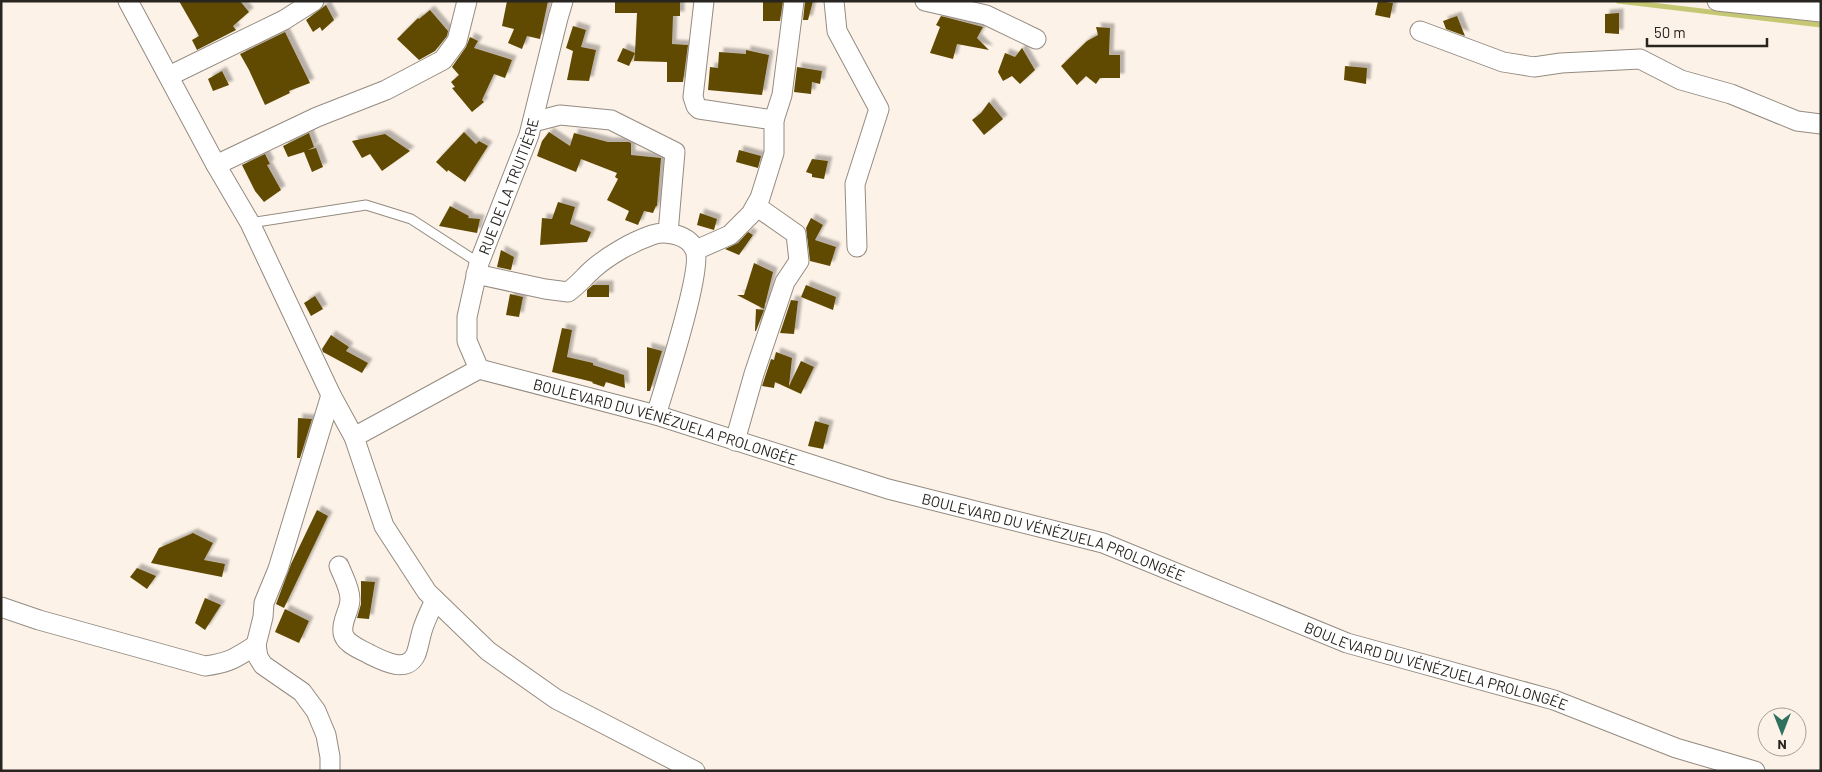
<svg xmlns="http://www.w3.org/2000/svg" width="1822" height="772" font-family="Barlow,sans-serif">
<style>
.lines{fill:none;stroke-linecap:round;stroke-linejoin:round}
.stream{stroke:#c5c772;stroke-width:5}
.building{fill:#614a00;filter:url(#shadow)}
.service-casing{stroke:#948b81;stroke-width:11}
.minor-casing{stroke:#948b81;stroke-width:21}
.service{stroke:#fff;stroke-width:9}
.minor{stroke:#fff;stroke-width:19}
.labels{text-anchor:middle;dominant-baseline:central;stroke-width:5;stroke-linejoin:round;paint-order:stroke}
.street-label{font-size:15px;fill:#282420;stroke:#fcf2e7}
</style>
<defs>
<filter id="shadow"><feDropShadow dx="4.5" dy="-4.5" stdDeviation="1" flood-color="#0004"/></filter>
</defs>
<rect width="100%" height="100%" fill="#fcf2e7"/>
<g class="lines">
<path class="stream" d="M1618,1L1821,25"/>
</g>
<path class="building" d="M179,1H240L249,12L233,26L236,30L197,50L192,40L199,36Z
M507,1H548L540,39L527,36L522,49L508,43L514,29L502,26Z
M615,1H680V16H673L672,44L688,45L683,82H667V62L634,61L635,53L629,66L617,61L623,48L635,53L637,13H615Z
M763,1H783L780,21H763Z
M805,1H813L808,20H803Z
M1378,1L1393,3L1390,18L1375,15Z
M326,5L334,20L322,31L320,27L313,32L306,20Z
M430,10L448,31L447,36L435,51L419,60L397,39L418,18L419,19Z
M1619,13V34L1605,33V14Z
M941,16L983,27L977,38L989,50L957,44L953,59L930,53L940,27L936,25Z
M1457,16L1465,36L1446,29L1443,21Z
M573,26L586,30L581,47L596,50L589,81L567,80L573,51L566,48Z
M1096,27L1110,28L1109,55H1120V78H1100L1096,84L1086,76L1077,85L1061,66L1087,41L1098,35Z
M285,32L310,83L289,91L290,93L265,105L249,70L240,54Z
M470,37L478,41L474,48L512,60L505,78L494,74L482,100L484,102L472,112L452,88L455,87L451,82L459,75L452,67L466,47Z
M1022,48L1035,70L1020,84L1012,76L1003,81L998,72L1005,53L1015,57Z
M746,50L769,55L762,95L708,90L710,67L718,68L719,52L746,54Z
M1345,66L1367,68L1366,84L1344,80Z
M797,67L822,71L820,84L812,82L811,94L794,92Z
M222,71L229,85L213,91L208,79Z
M989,102L1003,119L984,135L972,120L981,113Z
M464,132L476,144L479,141L488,146L465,182L448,170L447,172L436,162Z
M549,132L570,146L574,133L608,142H629L631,143V155L661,158L657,206H656L653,213L644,211L638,225L625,220L629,211L607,200L618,179L615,177L617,173L581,159L576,172L537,156L542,141Z
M309,133L314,147L308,150L316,148L323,167L312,172L304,152L288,157L283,146Z
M385,134L410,151L382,171L370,154L362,158L352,141Z
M739,150L761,156L758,168L736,162Z
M265,154L270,164L267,165L281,190L264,202L255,191L242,165Z
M812,159L828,161L824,179L812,177V174L806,172Z
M558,202L575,207L570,224L591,232L587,242L540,245L542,218L552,219Z
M450,206L469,216L468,218L480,219L477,233L439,226Z
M700,213L717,219L714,230L697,225Z
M811,218L823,225L815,240L836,247L830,266L810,261L806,228Z
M748,232L753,235L739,255L725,249L738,243Z
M501,250L514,257L511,270L497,267Z
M754,263L773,272L764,309L737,295H744Z
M593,285H609V297H587V290Z
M806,285L836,297L833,310L801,297Z
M510,294L523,297L519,317L506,315Z
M315,296L323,309L311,316L304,303Z
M791,300L798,301L794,334L780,333Z
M756,309L764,310L756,331H755Z
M562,328L572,330L567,357L593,363V365L624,375L625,388L606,382L604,387L592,383L593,382L552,372Z
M331,335L349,347L346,351L368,363L362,373L323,352L322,349Z
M647,347L662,351L650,391H647Z
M776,352L792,358L789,386L801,361L814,367L801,394L775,382L774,388L762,386L771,359L774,360Z
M298,418L312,419L300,458H297Z
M815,421L829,425L823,449L808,446Z
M317,510L328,516L284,608L276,604L291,564Z
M193,533L213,543L204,560L225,564L222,577L151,563L159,548Z
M137,568L156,576L147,589L130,577Z
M361,581L375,582L369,619L357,618L361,604Z
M205,598L221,605L205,630L195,623Z
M285,609L309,621L299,643L275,632Z"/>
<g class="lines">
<g class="service-casing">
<path id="service" d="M250,223L366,205L411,219L479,263"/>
</g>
<g class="minor-casing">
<g id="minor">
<path d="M128,1L216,165L250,223L331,395L354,437L384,526L427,592L488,651L556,699L695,771"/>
<path d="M704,1L693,97L696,106L699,109L774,120"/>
<path d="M834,1L837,31L879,109L855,184L857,247"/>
<path d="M925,1L986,15L1036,39"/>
<path d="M1717,1L1821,12"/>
<path d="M1420,31L1503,62L1534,67L1561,63L1640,59L1681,80L1731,94L1797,121L1821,124"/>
<path d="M169,76L284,20L314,1"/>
<path d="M533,122L560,115L611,120L675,152L668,233"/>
<path d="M216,165L317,117L386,90L443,60L457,41L467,1"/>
<path d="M696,250L730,235L751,214L760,198L774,153V120L782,95L794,1"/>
<path d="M476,274L545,289L568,292C577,286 585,276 593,269C609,255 632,242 652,235C666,230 689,235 695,250C703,269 664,389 656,415"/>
<path id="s1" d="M479,369L467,341V317L479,263L529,135L558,18L563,1"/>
<path id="s2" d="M354,437L479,369L656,415L888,489L1103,543L1347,643L1554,700L1676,748L1755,771"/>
<path d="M735,441L754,374L785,282L799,261L796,234L756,206"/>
<path d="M339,566C343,576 350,588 350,599C350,611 341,620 343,633C345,644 360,649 369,654C383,661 407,674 416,654C419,646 420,637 423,628C426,619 431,609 435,600"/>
<path d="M1,607L39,620L205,666C229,663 236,658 256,645"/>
<path d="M330,771V757L326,735L316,711L302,692L263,665L258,657L256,645L263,617L264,603L278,569L331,395"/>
</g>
</g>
<use href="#service" class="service"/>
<use href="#minor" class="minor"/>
</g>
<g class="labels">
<g class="street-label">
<text stroke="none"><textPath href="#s1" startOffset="192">RUE DE LA TRUITIÈRE</textPath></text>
<text stroke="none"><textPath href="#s2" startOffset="336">BOULEVARD DU VÉNÉZUELA PROLONGÉE</textPath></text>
<text stroke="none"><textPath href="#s2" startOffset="741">BOULEVARD DU VÉNÉZUELA PROLONGÉE</textPath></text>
<text stroke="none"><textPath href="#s2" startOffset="1146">BOULEVARD DU VÉNÉZUELA PROLONGÉE</textPath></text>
</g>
</g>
<rect width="1822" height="772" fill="none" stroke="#282420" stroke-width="5"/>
<g transform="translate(1782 732) rotate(180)"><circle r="24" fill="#fcf2e7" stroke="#a7a097"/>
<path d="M0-4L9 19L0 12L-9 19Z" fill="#30705e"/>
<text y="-8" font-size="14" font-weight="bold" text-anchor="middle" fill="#282420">N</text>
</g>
<path d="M1647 38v8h120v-8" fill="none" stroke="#282420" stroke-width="2.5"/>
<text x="1654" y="38" font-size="15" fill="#282420" stroke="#fcf2e7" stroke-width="4" paint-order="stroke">50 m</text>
</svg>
